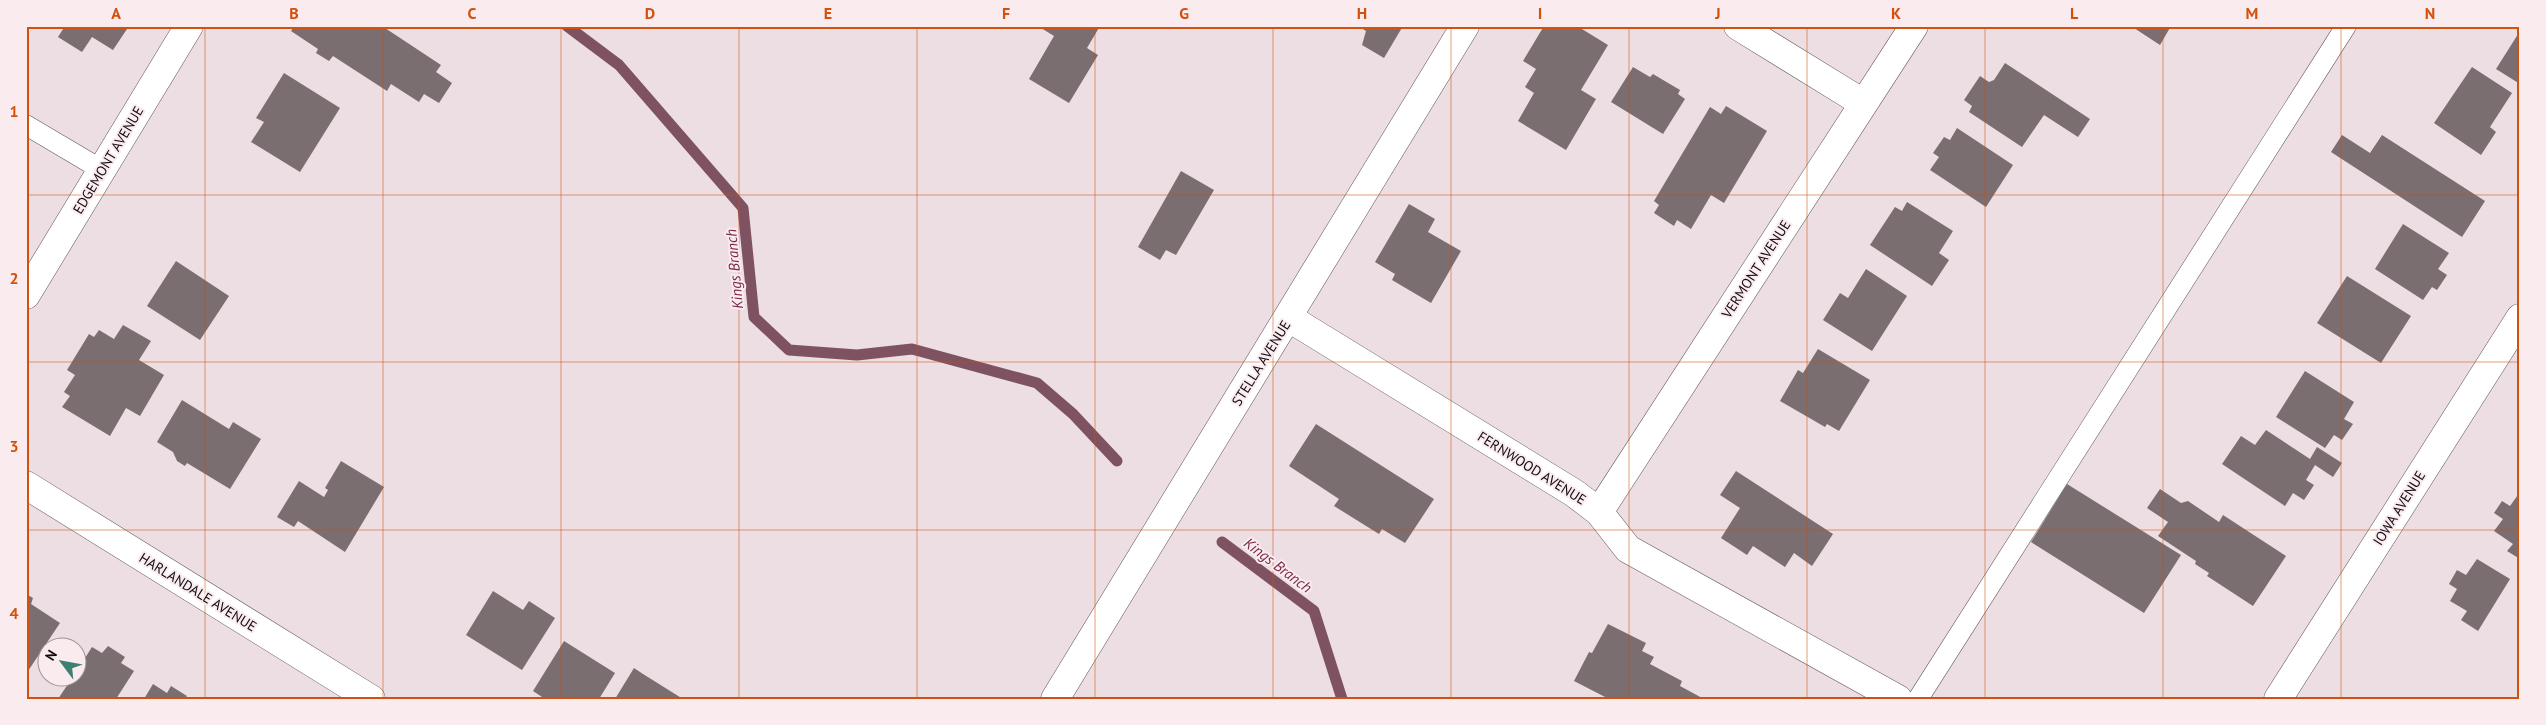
<svg xmlns="http://www.w3.org/2000/svg" width="2546" height="725" font-family="'PT Sans',sans-serif">
<style>
.lines{fill:none;stroke-linecap:round;stroke-linejoin:round}
.stream{stroke:#7e5261;stroke-width:11}
.building{fill:#7a6e71}
.lane-casing{stroke:#64585b;stroke-width:21}
.street-casing{stroke:#64585b;stroke-width:29}
.lane{stroke:#fff;stroke-width:20}
.street{stroke:#fff;stroke-width:28}
.grid{fill:none;stroke:#d2510c;stroke-width:1;stroke-opacity:0.55}
.labels{text-anchor:middle;dominant-baseline:central;stroke-width:4;stroke-linejoin:round;paint-order:stroke}
.street-label{font-size:14px;fill:#110d0e;stroke:#faebef}
.water-label{font-size:15px;font-style:italic;fill:#782c4a;stroke:#faebef}
.neatline{fill:none;stroke:#d2510c;stroke-width:2}
.grid-label{font-size:16px;text-anchor:middle;font-weight:bold;fill:#d2510c}
</style>
<rect width="100%" height="100%" fill="#ecdee2"/>
<g class="lines">
<path class="stream" d="M567,26L619,65L743,208L754,317L789,350L857,355L912,349L1037,383L1073,414L1117,461
M1222,542L1314,611L1342,699"/>
</g>
<path class="building" d="M65,26H129L113,50L92,37L82,52L58,37Z
M294,26H382L441,65L436,72L452,83L439,103L424,94L419,102L391,84L387,91L333,56L329,61L316,53L318,49L291,31Z
M1042,26H1100L1087,48L1098,55L1069,103L1029,79L1054,36L1041,28Z
M1358,26H1403L1384,58L1362,45L1366,31Z
M1544,26H1577L1608,45L1581,90L1596,99L1566,150L1518,121L1534,93L1525,87L1536,69L1523,61Z
M2131,26H2171L2160,45Z
M2520,31V84L2496,69Z
M2005,63L2090,119L2078,137L2044,115L2022,147L1969,112L1972,106L1964,100L1980,76L1989,82L1994,80Z
M1633,67L1650,77L1653,74L1680,90L1678,94L1685,99L1663,134L1611,102Z
M2472,67L2512,93L2490,127L2496,132L2481,155L2434,123Z
M284,73L340,108L300,172L251,142L264,122L256,118Z
M1726,106L1767,131L1724,203L1711,195L1691,229L1677,220L1674,226L1654,213L1659,205L1654,201L1710,107L1721,114Z
M1957,128L2013,165L1986,207L1930,170L1939,157L1933,153L1944,137L1950,140Z
M2342,135L2370,153L2382,135L2485,201L2462,237L2331,152Z
M1181,171L1214,190L1176,255L1166,250L1160,260L1138,247Z
M1907,202L1953,231L1939,253L1949,260L1932,286L1870,245L1895,207L1902,211Z
M1409,204L1435,219L1428,232L1461,251L1431,303L1392,280L1395,274L1375,262Z
M2403,224L2449,253L2438,269L2447,275L2437,290L2432,287L2423,300L2375,269Z
M176,261L229,296L200,340L147,306Z
M1866,269L1907,296L1872,351L1823,320L1840,293L1848,298Z
M2347,276L2411,316L2381,363L2317,323Z
M123,325L151,341L139,360L164,375L140,416L126,408L110,436L62,407L70,396L64,392L75,375L67,370L89,334L94,337L99,330L114,339Z
M1818,349L1870,380L1839,431L1827,424L1825,427L1780,401L1798,370L1803,373Z
M2305,371L2354,402L2344,419L2353,424L2342,440L2334,435L2325,448L2276,417Z
M182,400L229,429L233,422L261,439L230,489L187,463L185,466L177,461L173,452L157,442Z
M1316,424L1434,499L1405,543L1382,529L1379,534L1334,506L1339,499L1289,466Z
M2266,430L2310,459L2317,447L2342,463L2333,477L2315,465L2306,480L2314,485L2304,500L2293,493L2285,506L2222,464L2241,436L2255,445Z
M341,461L384,487L345,552L298,521L294,527L277,517L299,481L324,497L328,490L325,488Z
M1736,471L1833,534L1812,566L1794,553L1785,567L1753,546L1747,555L1721,538L1740,508L1720,495Z
M2067,484L2181,555L2144,613L2031,542Z
M2160,489L2181,503L2188,501L2219,522L2223,515L2286,556L2253,606L2207,576L2209,573L2195,564L2196,561L2158,536L2168,522L2147,508Z
M2520,492V559L2507,551L2513,544L2494,531L2503,519L2494,513L2502,501L2510,506Z
M2477,559L2510,579L2478,631L2461,620L2467,611L2450,601L2457,589L2449,584L2457,570L2466,575Z
M493,591L523,610L529,601L555,618L522,670L466,635Z
M26,594L33,598L31,604L60,623L28,671Z
M1608,624L1646,643L1642,651L1654,657L1650,664L1682,681L1680,686L1704,699H1609L1574,681L1589,652L1592,653Z
M564,641L615,673L599,699H545L533,691Z
M108,646L125,657L121,663L134,671L116,699H58L72,678H78V669L92,647L102,653Z
M634,668L643,674L683,699H615Z
M153,684L167,693L171,686L187,696L185,699H144Z"/>
<g class="lines">
<g class="lane-casing">
<path id="lane" d="M26,125L102,170
M1918,699L2346,26"/>
</g>
<g class="street-casing">
<path id="street" d="M1738,26L1863,103
M26,295L189,26
M1289,318L1574,493L1599,512L1628,549L1898,699
M26,485L371,699
M1599,512L1914,26
M1055,699L1465,26
M2278,699L2520,318"/>
</g>
<use href="#lane" class="lane"/>
<use href="#street" class="street"/>
</g>
<path class="grid" d="M205,26V699M383,26V699M561,26V699M739,26V699M917,26V699M1095,26V699M1273,26V699M1451,26V699M1629,26V699M1807,26V699M1985,26V699M2163,26V699M2341,26V699M26,195H2520M26,362H2520M26,530H2520"/>
<g class="labels">
<g class="street-label">
<text transform="translate(108 160) rotate(-59)">EDGEMONT AVENUE</text>
<text transform="translate(1756 269) rotate(-57)">VERMONT AVENUE</text>
<text transform="translate(1261 363) rotate(-58)">STELLA AVENUE</text>
<text transform="translate(1532 468) rotate(32)">FERNWOOD AVENUE</text>
<text transform="translate(2399 508) rotate(-58)">IOWA AVENUE</text>
<text transform="translate(198 592) rotate(32)">HARLANDALE AVENUE</text>
</g>
<g class="water-label">
<text transform="translate(734 269) rotate(-95)">Kings Branch</text>
<text transform="translate(1278 565) rotate(37)">Kings Branch</text>
</g>
</g>
<rect width="2546" height="725" fill="none" stroke="#faebef" stroke-width="55"/>
<g transform="translate(62 662) rotate(302)"><circle r="24" fill="#faebef" stroke="#9d9295"/>
<path d="M0-4L9 19L0 12L-9 19Z" fill="#3d8073"/>
<text y="-8" font-size="14" font-weight="bold" text-anchor="middle" fill="#110d0e">N</text>
</g>
<rect x="28" y="28" width="2490" height="670" class="neatline"/>
<g class="grid-label">
<text x="116" y="19">A</text>
<text x="294" y="19">B</text>
<text x="472" y="19">C</text>
<text x="650" y="19">D</text>
<text x="828" y="19">E</text>
<text x="1006" y="19">F</text>
<text x="1184" y="19">G</text>
<text x="1362" y="19">H</text>
<text x="1540" y="19">I</text>
<text x="1718" y="19">J</text>
<text x="1896" y="19">K</text>
<text x="2074" y="19">L</text>
<text x="2252" y="19">M</text>
<text x="2430" y="19">N</text>
<text x="14" y="117">1</text>
<text x="14" y="284">2</text>
<text x="14" y="452">3</text>
<text x="14" y="619">4</text>
</g>
</svg>
